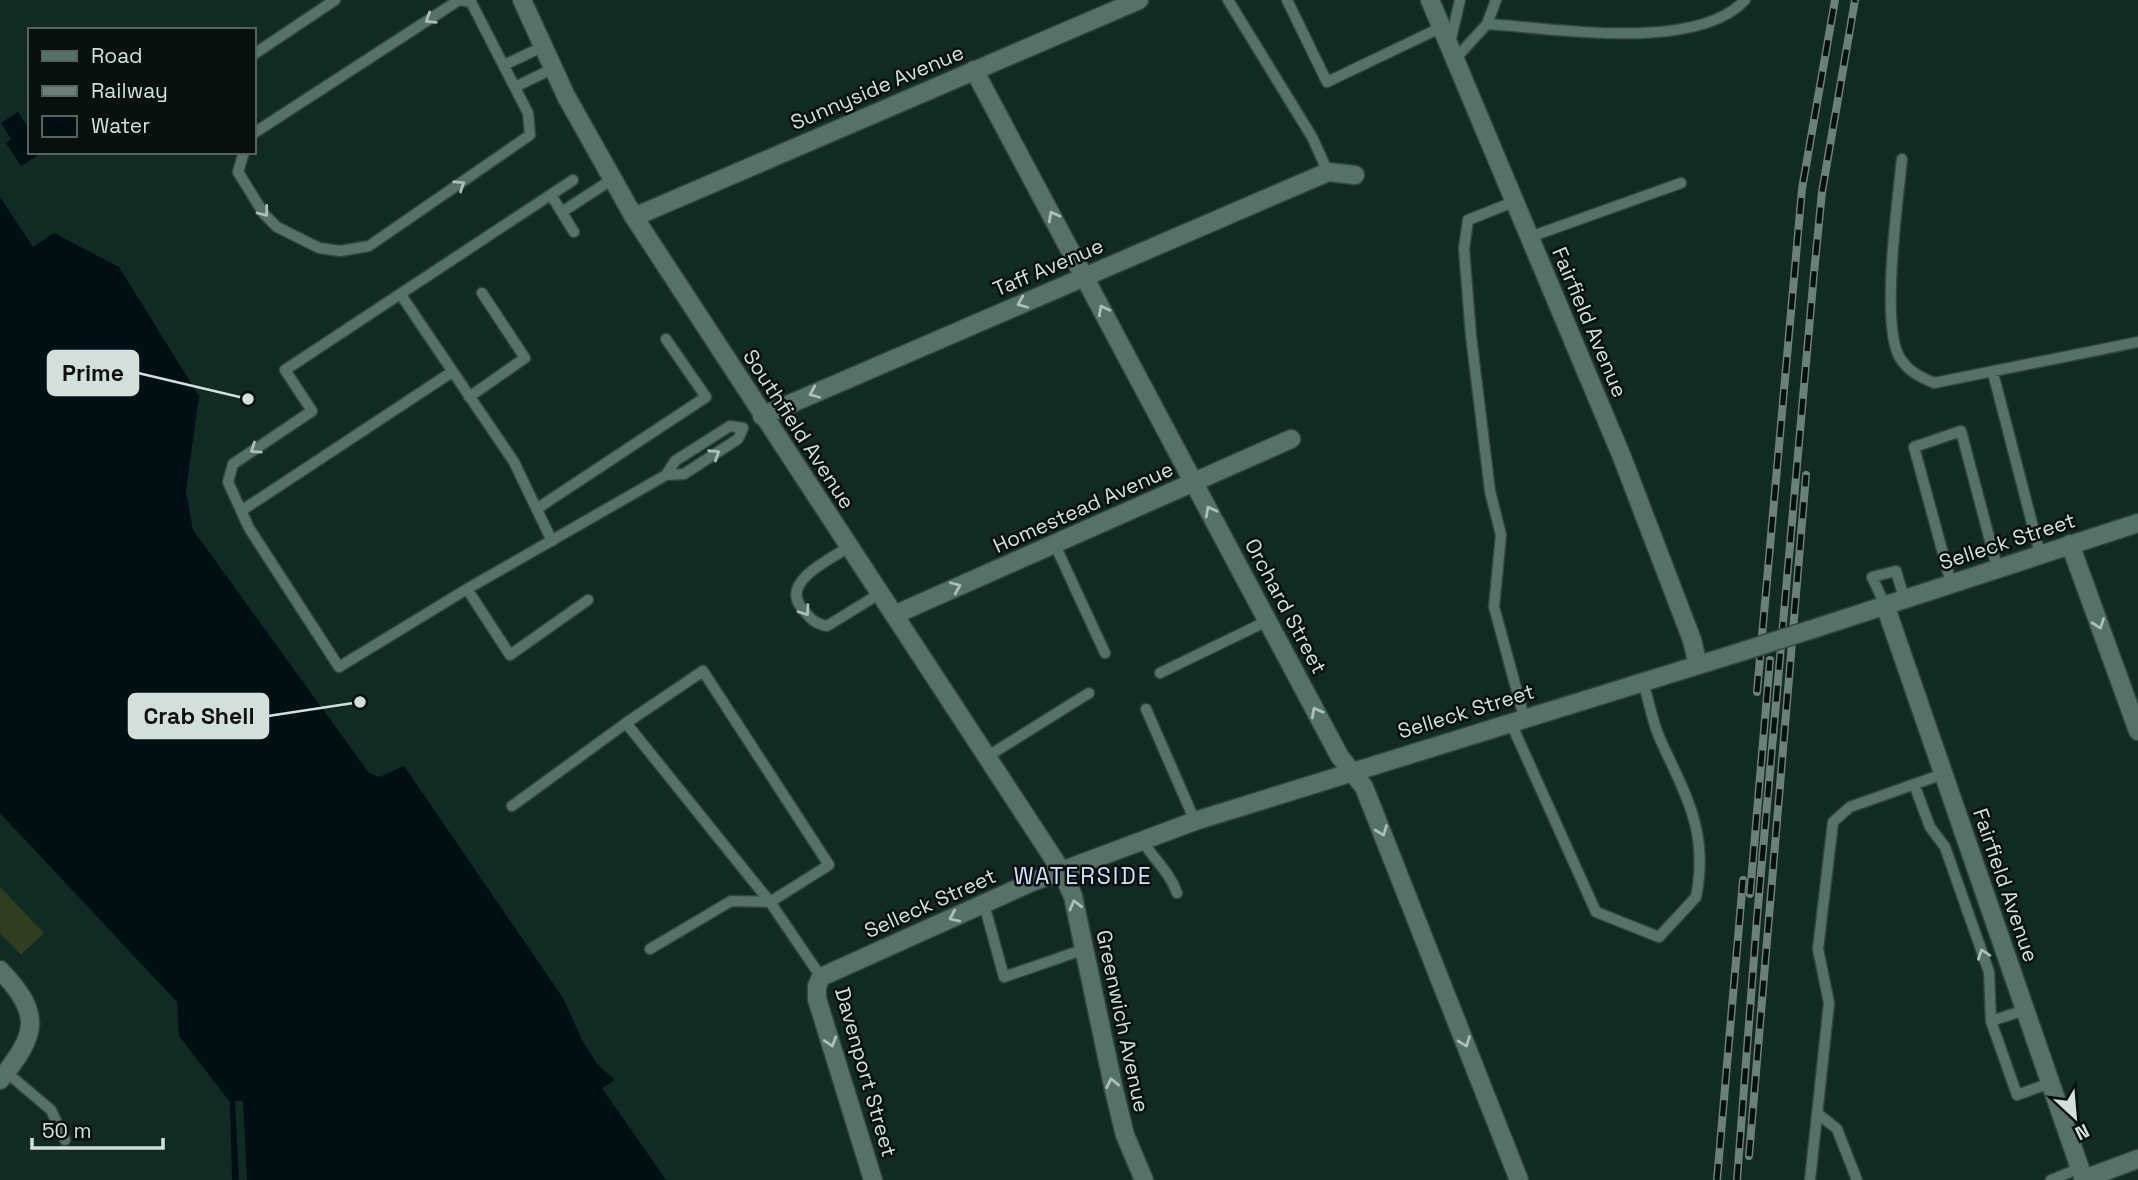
<svg xmlns="http://www.w3.org/2000/svg" width="2138" height="1180" font-family="'Space Grotesk',sans-serif">
<style>
.green{fill:#2e3e1f}
.water{fill:#000f14}
.pier{fill:#112a23}
.lines{fill:none;stroke-linecap:round;stroke-linejoin:round}
.service-casing{stroke:#32443e;stroke-width:13}
.minor-casing{stroke:#32443e;stroke-width:21}
.tertiary-casing{stroke:#32443e;stroke-width:21}
.secondary-casing{stroke:#32443e;stroke-width:21}
.service{stroke:#567167;stroke-width:10}
.minor{stroke:#567167;stroke-width:18}
.tertiary{stroke:#567167;stroke-width:18}
.secondary{stroke:#567167;stroke-width:18}
.rail-casing{stroke:#6c807a;stroke-width:8}
.rail{stroke:#06100d;stroke-width:5;stroke-dasharray:16;stroke-linecap:butt}
.secondary-bridge-casing{stroke:#32443e;stroke-width:21;stroke-linecap:butt}
.secondary-bridge{stroke:#567167;stroke-width:18}
.oneway{stroke:#acbfb8}
.labels{text-anchor:middle;dominant-baseline:central;stroke-width:5;stroke-linejoin:round;paint-order:stroke}
.street-label{font-size:21px;fill:#d1e0db;stroke:#06100d}
.neighbourhood-label{font-size:23px;letter-spacing:2px;fill:#d8dffc;stroke:#06100d}
.leader{fill:none;stroke:#d1e0db;stroke-width:2.5}
.callout-dot{fill:#d1e0db;stroke:#06100d;stroke-width:2.5}
.callout{fill:#d1e0db;stroke:#d1e0db;stroke-width:2.5}
.callout-label{font-size:23px;text-anchor:middle;font-weight:bold;fill:#111}
</style>
<rect width="100%" height="100%" fill="#112a23"/>
<path class="green" d="M0,887L44,933L21,955L0,933Z"/>
<path class="water" d="M18,112L30,130V152L40,154L21,166L6,143L11,139L1,123Z
M0,197L33,247L54,233L119,267L199,396L186,491L193,530L369,773L379,777L404,766L563,998L583,1042L597,1064L615,1080L602,1088L666,1180H232L230,1102L179,1036L177,1002L0,813Z"/>
<path class="pier" d="M235,1101H243L247,1180H239Z"/>
<g class="lines">
<g class="service-casing">
<path id="service" d="M1228,0L1312,137L1328,172
M1287,0L1327,82L1442,27
M1487,24C1553,28 1697,53 1745,0
M1450,43L1460,0
M254,54L335,0
M1456,58L1487,24L1496,0
M504,65L542,47
M515,87L552,69
M244,152L238,172L264,214L277,227L319,248L340,251L369,246L530,135L528,113L471,2L459,0L254,133
M1902,159C1898,199 1880,326 1900,358C1908,371 1920,377 1934,383L2138,342
M573,180L285,370L312,411L233,464L228,482L249,528L339,667L467,589L666,475L684,474L738,439L743,428L730,426L675,461L666,475
M551,195L574,232
M1516,201L1468,220L1464,249L1471,336L1490,491L1501,535L1494,607L1524,717
M562,212L611,180
M1530,237L1681,183
M401,295L514,462L552,541
M1993,373L2040,554
M469,397L525,358L482,293
M538,508L706,397L666,339
M241,511L452,372
M1055,545L1105,653
M849,547C831,559 781,581 801,607C810,618 813,623 827,626L879,594
M1951,583L1914,447L1961,431L1997,567
M467,589L510,655L588,600
M1885,605L1872,577L1896,571L1904,598
M1160,673L1267,621
M1146,709L1195,821
M1510,721L1596,912L1659,937L1696,897C1709,832 1686,796 1660,739C1652,721 1649,701 1643,682
M626,723L703,671L829,865L770,902L731,901L650,949
M988,756L1089,693
M1914,784L1930,827L1945,847L1989,972L1991,1021L2017,1095L2050,1083
M512,806L626,723L770,902L821,977
M1142,840C1153,859 1170,872 1177,893
M984,904L1004,977L1085,949
M1991,1021L2025,1010
M6,1072L51,1110L65,1140
M1817,1113L1837,1129L1857,1180
M1810,1180L1829,1003L1818,949L1833,822L1850,807L1943,774
M2051,1180L2080,1168"/>
</g>
<g class="minor-casing">
<path id="minor" d="M974,70L1340,757L1364,787L1519,1180
M634,217L1139,0
M762,416L1328,172L1355,175
M2070,544L2138,731
M894,615L1291,439
M0,970C43,1015 37,1034 0,1080
M2084,1179L2138,1159"/>
</g>
<g class="tertiary-casing">
<path id="tertiary" d="M522,0L566,96L634,217L1061,870
M1430,0L1622,457L1692,640L1698,665"/>
</g>
<g class="secondary-casing">
<path id="secondary" d="M1885,605L2084,1180
M1816,628L2138,523
M1061,870L1073,896L1114,1090L1125,1135L1144,1180
M873,1180L817,999V986L821,977L1032,882L1195,821L1734,654"/>
</g>
<use href="#service" class="service"/>
<use href="#minor" class="minor"/>
<use href="#tertiary" class="tertiary"/>
<use href="#secondary" class="secondary"/>
<g class="rail-casing">
<path id="rail" d="M1757,692L1802,189L1835,0
M1750,894L1770,660
M1749,1156L1806,475
M1717,1180L1743,880
M1737,1180L1757,918L1814,273L1822,192L1855,0"/>
</g>
<use href="#rail" class="rail"/>
<g class="secondary-bridge-casing">
<path id="secondary-bridge" d="M1734,654L1816,628"/>
</g>
<use href="#secondary-bridge" class="secondary-bridge"/>
</g>
<defs><path id="oneway-chevron" d="M-2-3.5L2.5 0L-2 3.5" fill="none" stroke-width="1.6" stroke-linecap="round" stroke-linejoin="round" transform="scale(1.75)"/></defs>
<g class="oneway">
<use href="#oneway-chevron" transform="translate(430 19) rotate(148)"/>
<use href="#oneway-chevron" transform="translate(460 185) rotate(-34)"/>
<use href="#oneway-chevron" transform="translate(264 212) rotate(52)"/>
<use href="#oneway-chevron" transform="translate(1053 216) rotate(-118)"/>
<use href="#oneway-chevron" transform="translate(1022 303) rotate(157)"/>
<use href="#oneway-chevron" transform="translate(1103 310) rotate(-118)"/>
<use href="#oneway-chevron" transform="translate(814 393) rotate(157)"/>
<use href="#oneway-chevron" transform="translate(255 449) rotate(146)"/>
<use href="#oneway-chevron" transform="translate(715 454) rotate(-33)"/>
<use href="#oneway-chevron" transform="translate(1210 511) rotate(-118)"/>
<use href="#oneway-chevron" transform="translate(956 587) rotate(-23)"/>
<use href="#oneway-chevron" transform="translate(805 611) rotate(54)"/>
<use href="#oneway-chevron" transform="translate(2099 624) rotate(70)"/>
<use href="#oneway-chevron" transform="translate(1316 712) rotate(-118)"/>
<use href="#oneway-chevron" transform="translate(1382 831) rotate(69)"/>
<use href="#oneway-chevron" transform="translate(1075 905) rotate(-104)"/>
<use href="#oneway-chevron" transform="translate(954 917) rotate(156)"/>
<use href="#oneway-chevron" transform="translate(1983 954) rotate(-109)"/>
<use href="#oneway-chevron" transform="translate(831 1042) rotate(73)"/>
<use href="#oneway-chevron" transform="translate(1465 1042) rotate(69)"/>
<use href="#oneway-chevron" transform="translate(1112 1083) rotate(-102)"/>
</g>
<g class="labels">
<g class="street-label">
<text transform="translate(877 87) rotate(-23)">Sunnyside Avenue</text>
<text transform="translate(1048 267) rotate(-23)">Taff Avenue</text>
<text transform="translate(1590 322) rotate(67)">Fairfield Avenue</text>
<text transform="translate(799 429) rotate(57)">Southfield Avenue</text>
<text transform="translate(1083 507) rotate(-24)">Homestead Avenue</text>
<text transform="translate(2007 541) rotate(-18)">Selleck Street</text>
<text transform="translate(1286 606) rotate(62)">Orchard Street</text>
<text transform="translate(1466 711) rotate(-17)">Selleck Street</text>
<text transform="translate(2006 885) rotate(71)">Fairfield Avenue</text>
<text transform="translate(930 903) rotate(-24)">Selleck Street</text>
<text transform="translate(1123 1021) rotate(78)">Greenwich Avenue</text>
<text transform="translate(866 1072) rotate(74)">Davenport Street</text>
</g>
<g class="neighbourhood-label">
<text x="1083" y="876">WATERSIDE</text>
</g>
</g>
<path class="leader" d="M248 399L138 373M360 702L268 716"/>
<g class="callout-dot">
<circle cx="248" cy="399" r="7"/>
<circle cx="360" cy="702" r="7"/>
</g>
<g class="callout">
<rect x="48" y="351" width="90" height="44" rx="7"/>
<rect x="129" y="694" width="139" height="44" rx="7"/>
</g>
<g class="callout-label">
<text x="93" y="381">Prime</text>
<text x="199" y="724">Crab Shell</text>
</g>
<rect x="28" y="28" width="228" height="126" fill="#06100d" stroke="#57635f" stroke-width="2"/>
<rect x="42" y="51" width="35" height="10" fill="#567167" stroke="#57635f" stroke-width="2"/>
<text x="91" y="63" font-size="21" fill="#d1e0db">Road</text>
<rect x="42" y="86" width="35" height="10" fill="#6c807a" stroke="#57635f" stroke-width="2"/>
<text x="91" y="98" font-size="21" fill="#d1e0db">Railway</text>
<rect x="42" y="116" width="35" height="21" fill="#000f14" stroke="#57635f" stroke-width="2"/>
<text x="91" y="133" font-size="21" fill="#d1e0db">Water</text>
<g transform="translate(2075 1117) rotate(154)" stroke="#06100d" stroke-width="5" paint-order="stroke">
<path d="M0-5L12 26L0 18L-12 26Z" fill="#d1e0db"/>
<text y="-10" font-size="19" font-weight="bold" text-anchor="middle" fill="#d1e0db">N</text>
</g>
<path d="M32 1138v10h131v-10" fill="none" stroke="#d1e0db" stroke-width="3.5"/>
<text x="42" y="1138" font-size="21" fill="#d1e0db" stroke="#06100d" stroke-width="5" paint-order="stroke">50 m</text>
</svg>
